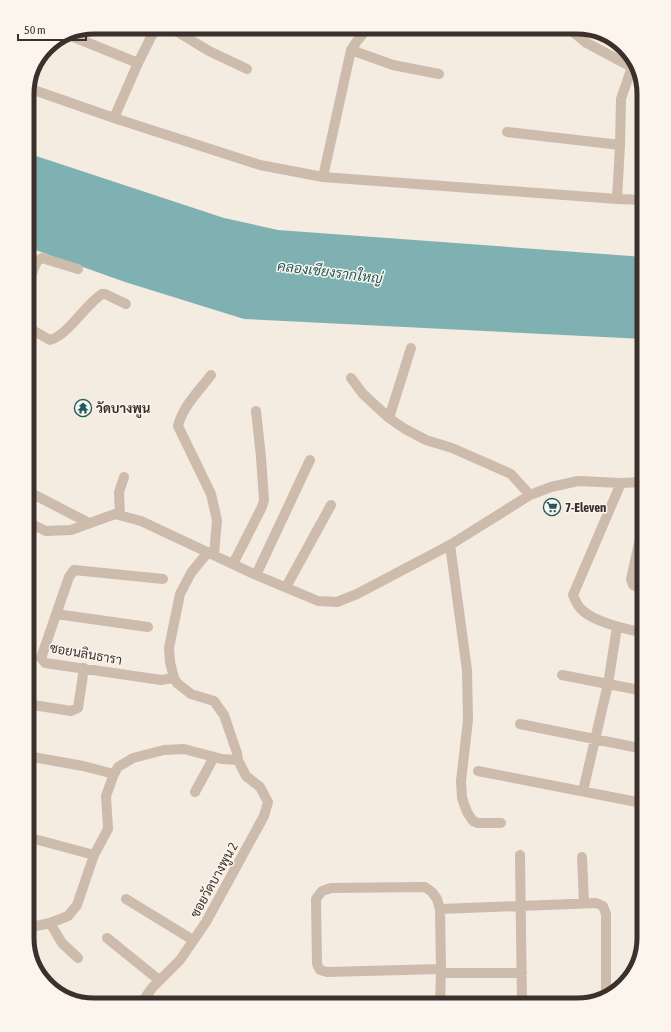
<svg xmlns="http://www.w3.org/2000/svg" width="671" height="1032" font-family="'Asap Condensed',Sarabun,sans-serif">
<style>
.water{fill:#7fb0b2}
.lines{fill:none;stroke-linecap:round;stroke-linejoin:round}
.minor{stroke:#cdbbac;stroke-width:10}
.labels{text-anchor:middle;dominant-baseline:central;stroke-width:3;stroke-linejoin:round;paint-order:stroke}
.poi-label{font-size:13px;font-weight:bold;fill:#3b302b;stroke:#fbf5ee;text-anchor:start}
.street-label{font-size:13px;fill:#3b302b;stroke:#fbf5ee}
.water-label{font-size:14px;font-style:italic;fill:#1f5a5e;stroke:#fbf5ee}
.rim{fill:none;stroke:#3b302b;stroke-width:5}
</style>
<rect width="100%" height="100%" fill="#f4ebe1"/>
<path class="water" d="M27,153L224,218L278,230L644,257V339L244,319L125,282L27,247Z"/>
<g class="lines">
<path class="minor" d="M567,27L585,42L639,71
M176,31L209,51L247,69
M66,34L138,63
M351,50L393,65L439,74
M28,88L114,118L260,165L323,177L617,199L644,200
M114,118L138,63L154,31
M507,132L620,145
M323,177L351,50L357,41L367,29
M617,199L620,145L621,99L634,61
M27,285L37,261L42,258L78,269
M27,327L50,340C67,336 85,305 102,294H105L126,304
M211,375C199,391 183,406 178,426L211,494L217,520L214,555
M351,378L363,394L389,418L405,429L426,440L452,448L511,474L530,495
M389,418L411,348
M621,483L573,595C575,600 577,605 581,609C593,622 626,629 644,633
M27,491L89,523
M120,515L119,492L124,477
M27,522L46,531L71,530L115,514L141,521L256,575L318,601L337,602L357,594L450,545L530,495L551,487L578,481L621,483L644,482
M450,545L467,670L468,720L461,781L462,798L467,812L473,821L478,823H501
M233,564L262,507L264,500L261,457L256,411
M256,575L310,460
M163,579L74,570L69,577L41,658L45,663L161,680L174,678
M286,587L331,505
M644,590L633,585L631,579L639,543L644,537
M56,614L148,627
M562,675L644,691
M27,704L71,711L78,708L84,668
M520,724L644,749
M27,756L83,766L114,774
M478,771L642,803
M583,791L608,684L617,627
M195,792L214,757
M27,837L94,855
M520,855L522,1005
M582,857L584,903
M126,899L193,940
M440,909L596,903L603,906L606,914V998
M50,923L62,943L78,958
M27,928L50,923L68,916L77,905L94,855L108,829L106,796L114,774L118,767L133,758L164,750L184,749L222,759L238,760
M107,938L159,980
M441,973H522
M44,979L45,978
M77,999L85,1003
M140,1005L152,988L180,960L206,922L264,816L268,802L260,787L246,776L238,760L237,753L224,715L214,701L191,694L177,683L174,678L170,662L169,648L180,594L191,573L208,552
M440,1005L441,969L440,909L437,899L432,892L425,887L331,888L322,891L316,899L317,964L320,970L327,972L441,969"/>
</g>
<defs>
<g id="temple-ring" transform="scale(0.9)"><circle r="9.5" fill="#fbf5ee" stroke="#1f5a5e" stroke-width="1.5"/><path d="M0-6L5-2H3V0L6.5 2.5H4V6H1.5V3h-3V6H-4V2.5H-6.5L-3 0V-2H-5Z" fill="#1f5a5e"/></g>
<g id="supermarket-ring" transform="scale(0.9)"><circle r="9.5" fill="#fbf5ee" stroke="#1f5a5e" stroke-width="1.5"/><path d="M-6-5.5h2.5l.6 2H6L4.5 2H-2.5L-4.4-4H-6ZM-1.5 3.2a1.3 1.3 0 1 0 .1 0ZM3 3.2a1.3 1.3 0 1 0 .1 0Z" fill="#1f5a5e"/></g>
</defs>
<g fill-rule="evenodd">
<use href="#temple-ring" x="83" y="408"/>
<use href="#supermarket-ring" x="552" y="507"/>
</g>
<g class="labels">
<g class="poi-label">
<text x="96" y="408">วัดบางพูน</text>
<text x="565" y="507">7-Eleven</text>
</g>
<g class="street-label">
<text transform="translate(86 654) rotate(10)">ซอยนลินธารา</text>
<text transform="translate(214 880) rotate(-61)">ซอยวัดบางพูน 2</text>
</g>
<g class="water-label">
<text transform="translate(330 272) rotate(7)">คลองเชียงรากใหญ่</text>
</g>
</g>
<path d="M0 0H671V1032H0ZM94 34H577A60 60 0 0 1 637 94V938A60 60 0 0 1 577 998H94A60 60 0 0 1 34 938V94A60 60 0 0 1 94 34Z" fill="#fbf5ee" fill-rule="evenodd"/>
<path class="rim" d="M94 34H577A60 60 0 0 1 637 94V938A60 60 0 0 1 577 998H94A60 60 0 0 1 34 938V94A60 60 0 0 1 94 34Z"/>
<path d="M18 34v6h68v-6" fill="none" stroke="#3b302b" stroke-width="2"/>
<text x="24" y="34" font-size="12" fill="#3b302b" stroke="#fbf5ee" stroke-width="3" paint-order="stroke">50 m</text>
</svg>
